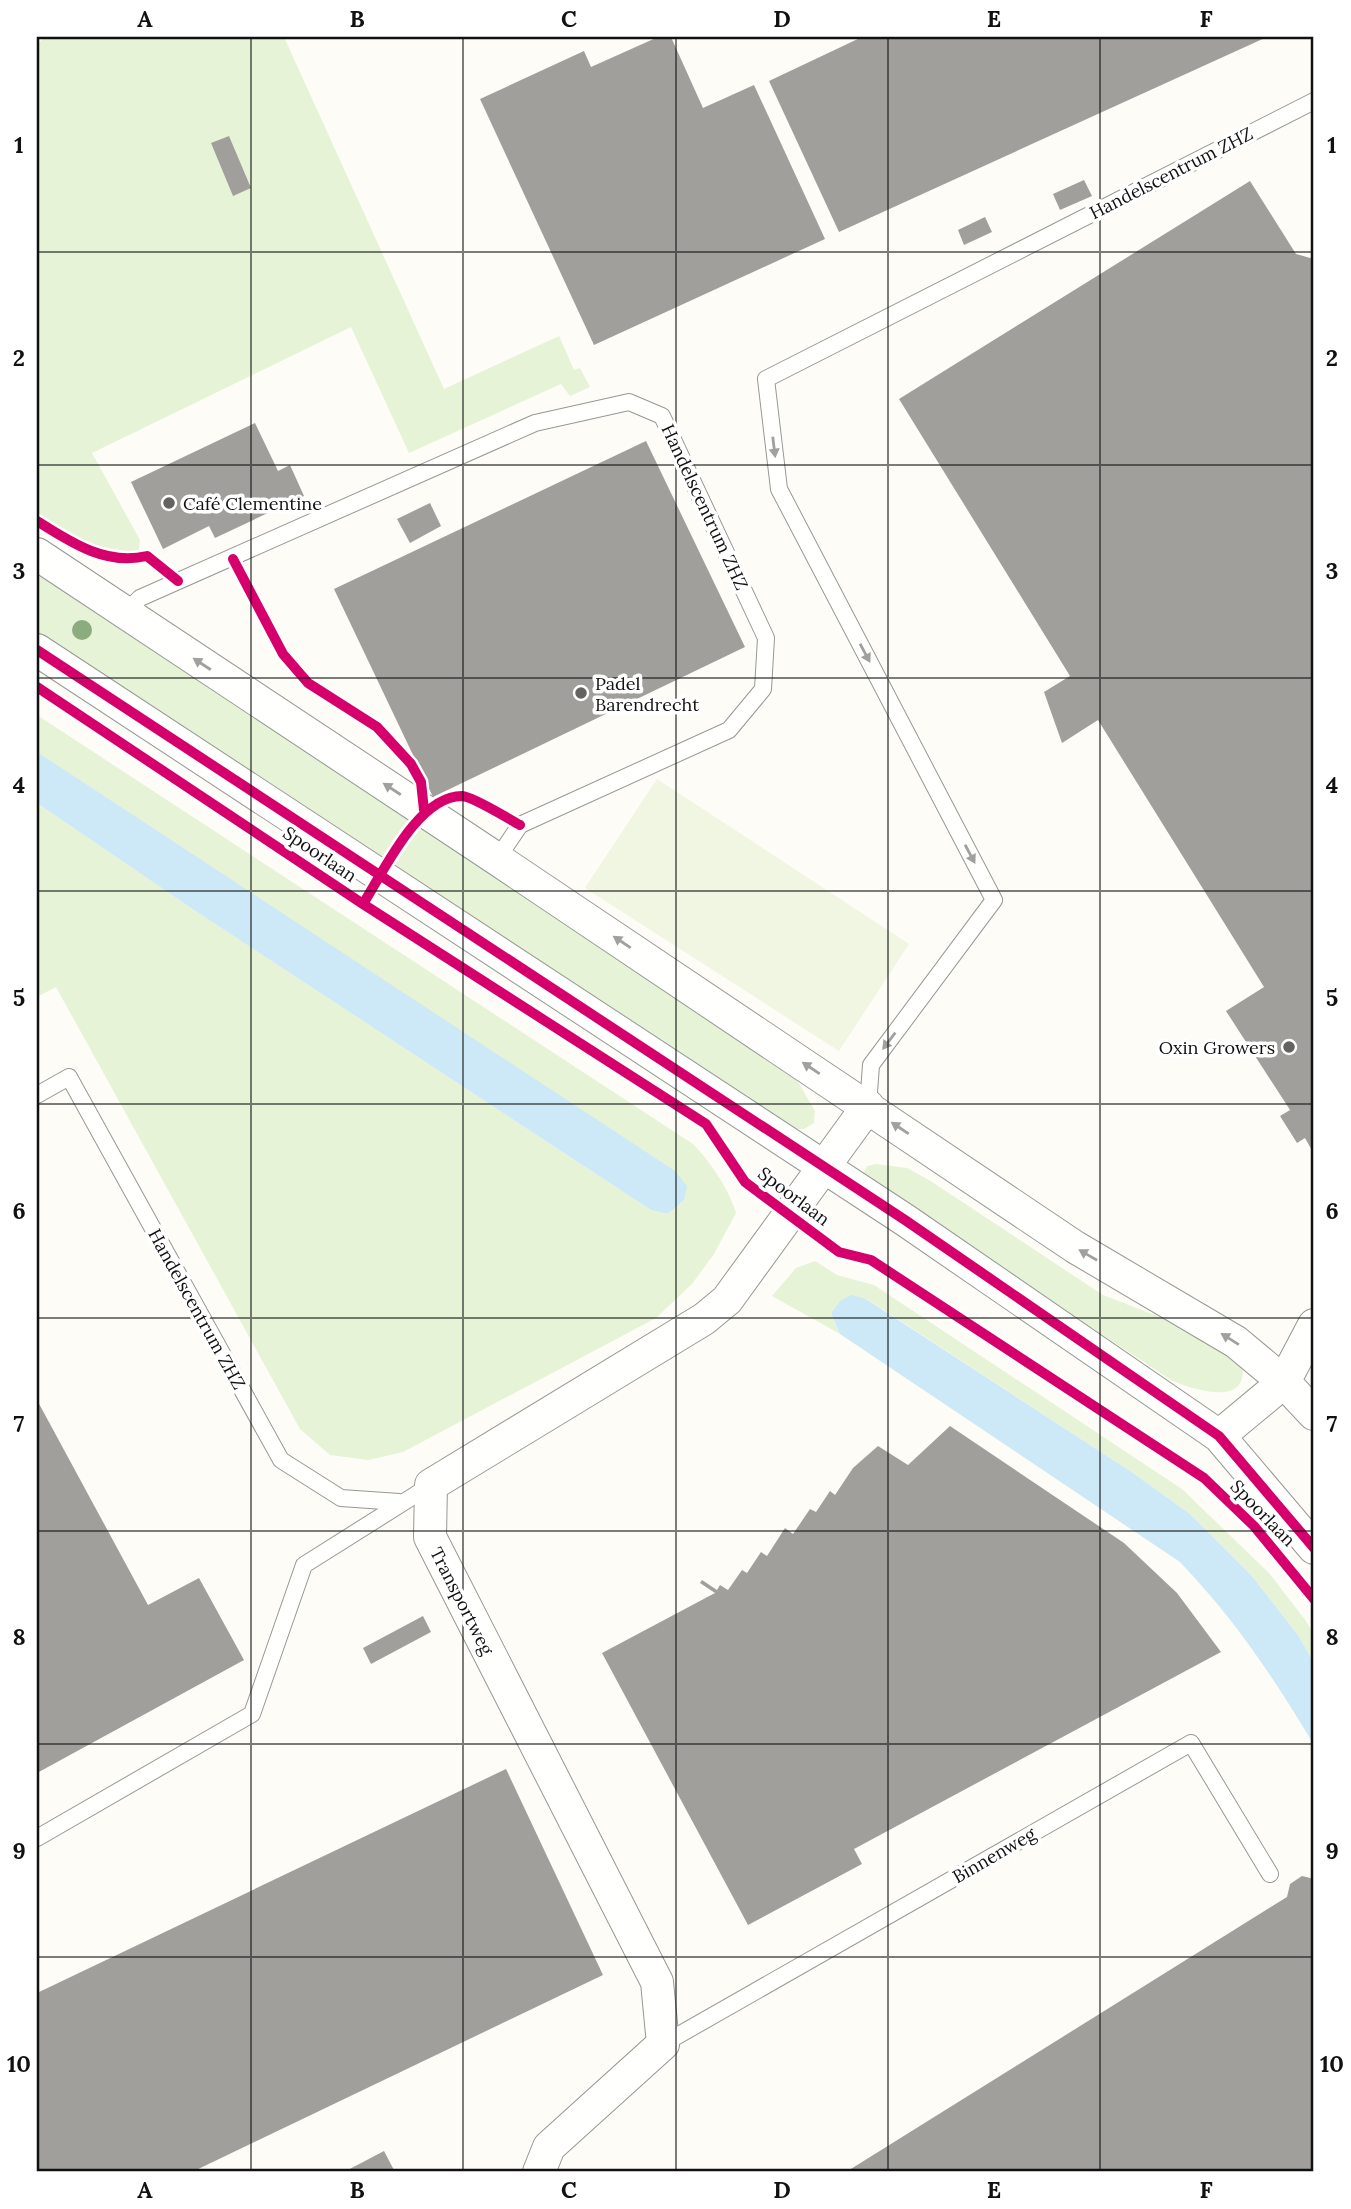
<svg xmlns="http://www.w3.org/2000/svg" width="1351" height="2209" font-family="Lora,serif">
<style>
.green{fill:#e7f3d7}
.pitch{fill:#f0f6e1}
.water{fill:#cde8f7}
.building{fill:#a19f9c}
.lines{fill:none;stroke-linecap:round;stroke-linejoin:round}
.lane-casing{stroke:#979795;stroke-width:18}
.street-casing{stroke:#979795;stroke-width:34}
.lane{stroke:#fffffe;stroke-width:16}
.street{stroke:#fffffe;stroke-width:32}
.cycleway-casing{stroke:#fff;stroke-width:15}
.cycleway{stroke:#d6006c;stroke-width:10}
.tree{fill:#8cac80}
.oneway{fill:#a0a09f}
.grid{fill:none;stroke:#111;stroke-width:2;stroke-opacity:0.55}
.poi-dot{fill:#646362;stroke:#fff;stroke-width:2.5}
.labels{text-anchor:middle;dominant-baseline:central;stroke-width:7;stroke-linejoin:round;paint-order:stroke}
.street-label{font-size:18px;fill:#111;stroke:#fff}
.poi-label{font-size:18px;fill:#111;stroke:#fff;text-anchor:start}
.neatline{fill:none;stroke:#111;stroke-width:2.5}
.grid-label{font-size:23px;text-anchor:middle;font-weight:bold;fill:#111}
</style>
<rect width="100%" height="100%" fill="#fdfcf7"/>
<path class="green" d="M45,37H284L444,389L559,336L574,370L580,368L590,387L570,396L561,384L409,453L351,327L92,453L140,540L139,550L131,552L80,543L37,515V44Z
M37,569L788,1065L815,1111L814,1123L804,1129H791L37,632Z
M37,715L693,1144C710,1161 730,1191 736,1213L714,1254L692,1284L656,1318L403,1452L368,1460L330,1455L300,1429L56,987L37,997V803L194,910L651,1210L668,1214L684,1200L37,752Z
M876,1164L907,1168L929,1180L1103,1295L1196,1331L1241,1360C1253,1408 1197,1391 1173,1381L866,1180L864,1172L867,1166Z
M815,1261L837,1275L874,1285L1182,1489L1269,1573L1306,1621L1314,1635V1663L1298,1635L1251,1575L1190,1514L1133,1473L867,1299L840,1301L831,1313L840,1334L772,1296L796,1268Z"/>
<path class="pitch" d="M657,779L909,944L839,1051L585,888Z"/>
<path class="water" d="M37,752L675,1171L687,1186L684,1200L668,1214L651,1210L194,910L37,803Z
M851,1295L866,1299L1133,1473L1190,1514L1251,1575L1298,1635L1314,1663V1745C1271,1674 1237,1622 1180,1562L840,1334L831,1313L840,1301Z"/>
<path class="building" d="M658,37H671L703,108L754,85L825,239L594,345L480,99L584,51L591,67Z
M862,37H1267L839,232L769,81Z
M229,136L251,188L233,196L211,143Z
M1084,180L1092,196L1060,210L1053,194Z
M1250,181L1296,254L1314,259V1154L1305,1138L1297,1143L1280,1116L1290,1110L1226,1011L1264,987L1098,720L1062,743L1044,692L1070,676L899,399Z
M985,217L992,232L964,245L958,230Z
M255,423L278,471L290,465L304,496L215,538L209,526L163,549L131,482Z
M646,441L745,647L433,797L334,589Z
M430,503L441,526L410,543L397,519Z
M37,1400L148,1605L199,1578L244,1660L37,1773Z
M950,1426L1124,1543L1177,1593L1221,1652L854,1849L862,1864L748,1925L602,1653L715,1593L700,1583L702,1580L717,1590L720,1585L728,1590L742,1570L747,1573L761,1552L767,1556L785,1528L793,1534L810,1509L816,1512L830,1491L835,1495L853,1468L878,1446L908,1465Z
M423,1616L431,1632L371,1664L363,1648Z
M506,1769L603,1975L192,2172H37V1993Z
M1302,1876L1314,1879V2172H846L1287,1897L1290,1884Z
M384,2151L395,2172H344Z"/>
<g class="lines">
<g class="lane-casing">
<path id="lane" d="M125,613L140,598L535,423L629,402L662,416L766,638L763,689L729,730L520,825L497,859
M37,1095L69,1077L281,1460L341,1498L399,1502
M868,1106L871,1065L994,900L779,489L766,379L1314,101
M37,1838L252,1714L304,1565L431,1485
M663,2044L1191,1743L1270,1874"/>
</g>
<g class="street-casing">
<path id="street" d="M37,554L497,859L1075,1247L1236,1342L1284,1382L1314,1414
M37,650L905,1220L1219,1436L1314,1548
M1219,1436L1284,1382L1314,1325
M539,2172L549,2147L663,2044L657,1982L430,1537L431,1485L704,1319L727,1300L868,1106"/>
</g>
<use href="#lane" class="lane"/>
<use href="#street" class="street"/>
<g class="cycleway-casing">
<path id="cycleway" d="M37,521C70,542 106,566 147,556L178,581
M233,559L283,654L308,683L377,727L411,764L421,782L424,810
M37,650L905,1220L1219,1436L1314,1548
M37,687L363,904L706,1124L745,1182L839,1252L871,1260L1204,1478L1254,1526L1314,1599
M363,904C384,871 418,796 462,796C474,797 507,818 520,825"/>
</g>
<use href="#cycleway" class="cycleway"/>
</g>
<circle class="tree" cx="82" cy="630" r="10"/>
<defs><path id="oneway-solid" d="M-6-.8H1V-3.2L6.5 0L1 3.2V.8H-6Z" transform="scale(1.75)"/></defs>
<g class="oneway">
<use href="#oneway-solid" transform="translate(774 447) rotate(83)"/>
<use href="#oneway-solid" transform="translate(865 653) rotate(62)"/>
<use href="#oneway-solid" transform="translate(202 664) rotate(-147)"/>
<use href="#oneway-solid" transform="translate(392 789) rotate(-147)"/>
<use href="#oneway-solid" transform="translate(970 854) rotate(62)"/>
<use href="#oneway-solid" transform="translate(622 942) rotate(-146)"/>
<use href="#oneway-solid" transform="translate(889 1041) rotate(127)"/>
<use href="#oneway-solid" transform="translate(811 1068) rotate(-146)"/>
<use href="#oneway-solid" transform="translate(900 1128) rotate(-146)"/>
<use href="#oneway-solid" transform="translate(1088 1255) rotate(-150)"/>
<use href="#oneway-solid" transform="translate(1230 1339) rotate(-148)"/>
</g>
<path class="grid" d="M251,37V2172M463,37V2172M676,37V2172M888,37V2172M1100,37V2172M37,252H1314M37,465H1314M37,678H1314M37,891H1314M37,1104H1314M37,1318H1314M37,1531H1314M37,1744H1314M37,1957H1314"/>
<g class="poi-dot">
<circle cx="169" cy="503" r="7"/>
<circle cx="581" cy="693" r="7"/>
<circle cx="1289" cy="1047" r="7"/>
</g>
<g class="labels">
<g class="street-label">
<text transform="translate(1171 173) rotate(-27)">Handelscentrum ZHZ</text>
<text transform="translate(705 507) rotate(65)">Handelscentrum ZHZ</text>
<text transform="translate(320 854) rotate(34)">Spoorlaan</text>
<text transform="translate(794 1196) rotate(37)">Spoorlaan</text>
<text transform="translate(197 1309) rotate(61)">Handelscentrum ZHZ</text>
<text transform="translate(1263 1513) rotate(46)">Spoorlaan</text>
<text transform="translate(462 1601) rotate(63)">Transportweg</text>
<text transform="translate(994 1855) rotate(-30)">Binnenweg</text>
</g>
<g class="poi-label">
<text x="183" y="503">Café Clementine</text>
<text x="595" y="683">Padel<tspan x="595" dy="21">Barendrecht</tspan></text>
<text x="1275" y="1047" text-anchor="end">Oxin Growers</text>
</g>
</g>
<rect width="1351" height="2209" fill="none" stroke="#ffffff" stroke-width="77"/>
<rect x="38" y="38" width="1274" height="2132" class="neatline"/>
<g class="grid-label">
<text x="145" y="27">A</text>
<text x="357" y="27">B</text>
<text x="569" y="27">C</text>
<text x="782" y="27">D</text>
<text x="994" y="27">E</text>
<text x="1206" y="27">F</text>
<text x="19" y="153">1</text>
<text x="1332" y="153">1</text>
<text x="19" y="366">2</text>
<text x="1332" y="366">2</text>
<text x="19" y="579">3</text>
<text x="1332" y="579">3</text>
<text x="19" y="793">4</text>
<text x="1332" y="793">4</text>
<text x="19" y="1006">5</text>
<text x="1332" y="1006">5</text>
<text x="19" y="1219">6</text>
<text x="1332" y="1219">6</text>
<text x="19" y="1432">7</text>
<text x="1332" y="1432">7</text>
<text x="19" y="1645">8</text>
<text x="1332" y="1645">8</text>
<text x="19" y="1859">9</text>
<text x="1332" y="1859">9</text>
<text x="19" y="2072">10</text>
<text x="1332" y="2072">10</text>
<text x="145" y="2198">A</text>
<text x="357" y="2198">B</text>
<text x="569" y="2198">C</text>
<text x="782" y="2198">D</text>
<text x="994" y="2198">E</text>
<text x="1206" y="2198">F</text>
</g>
</svg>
